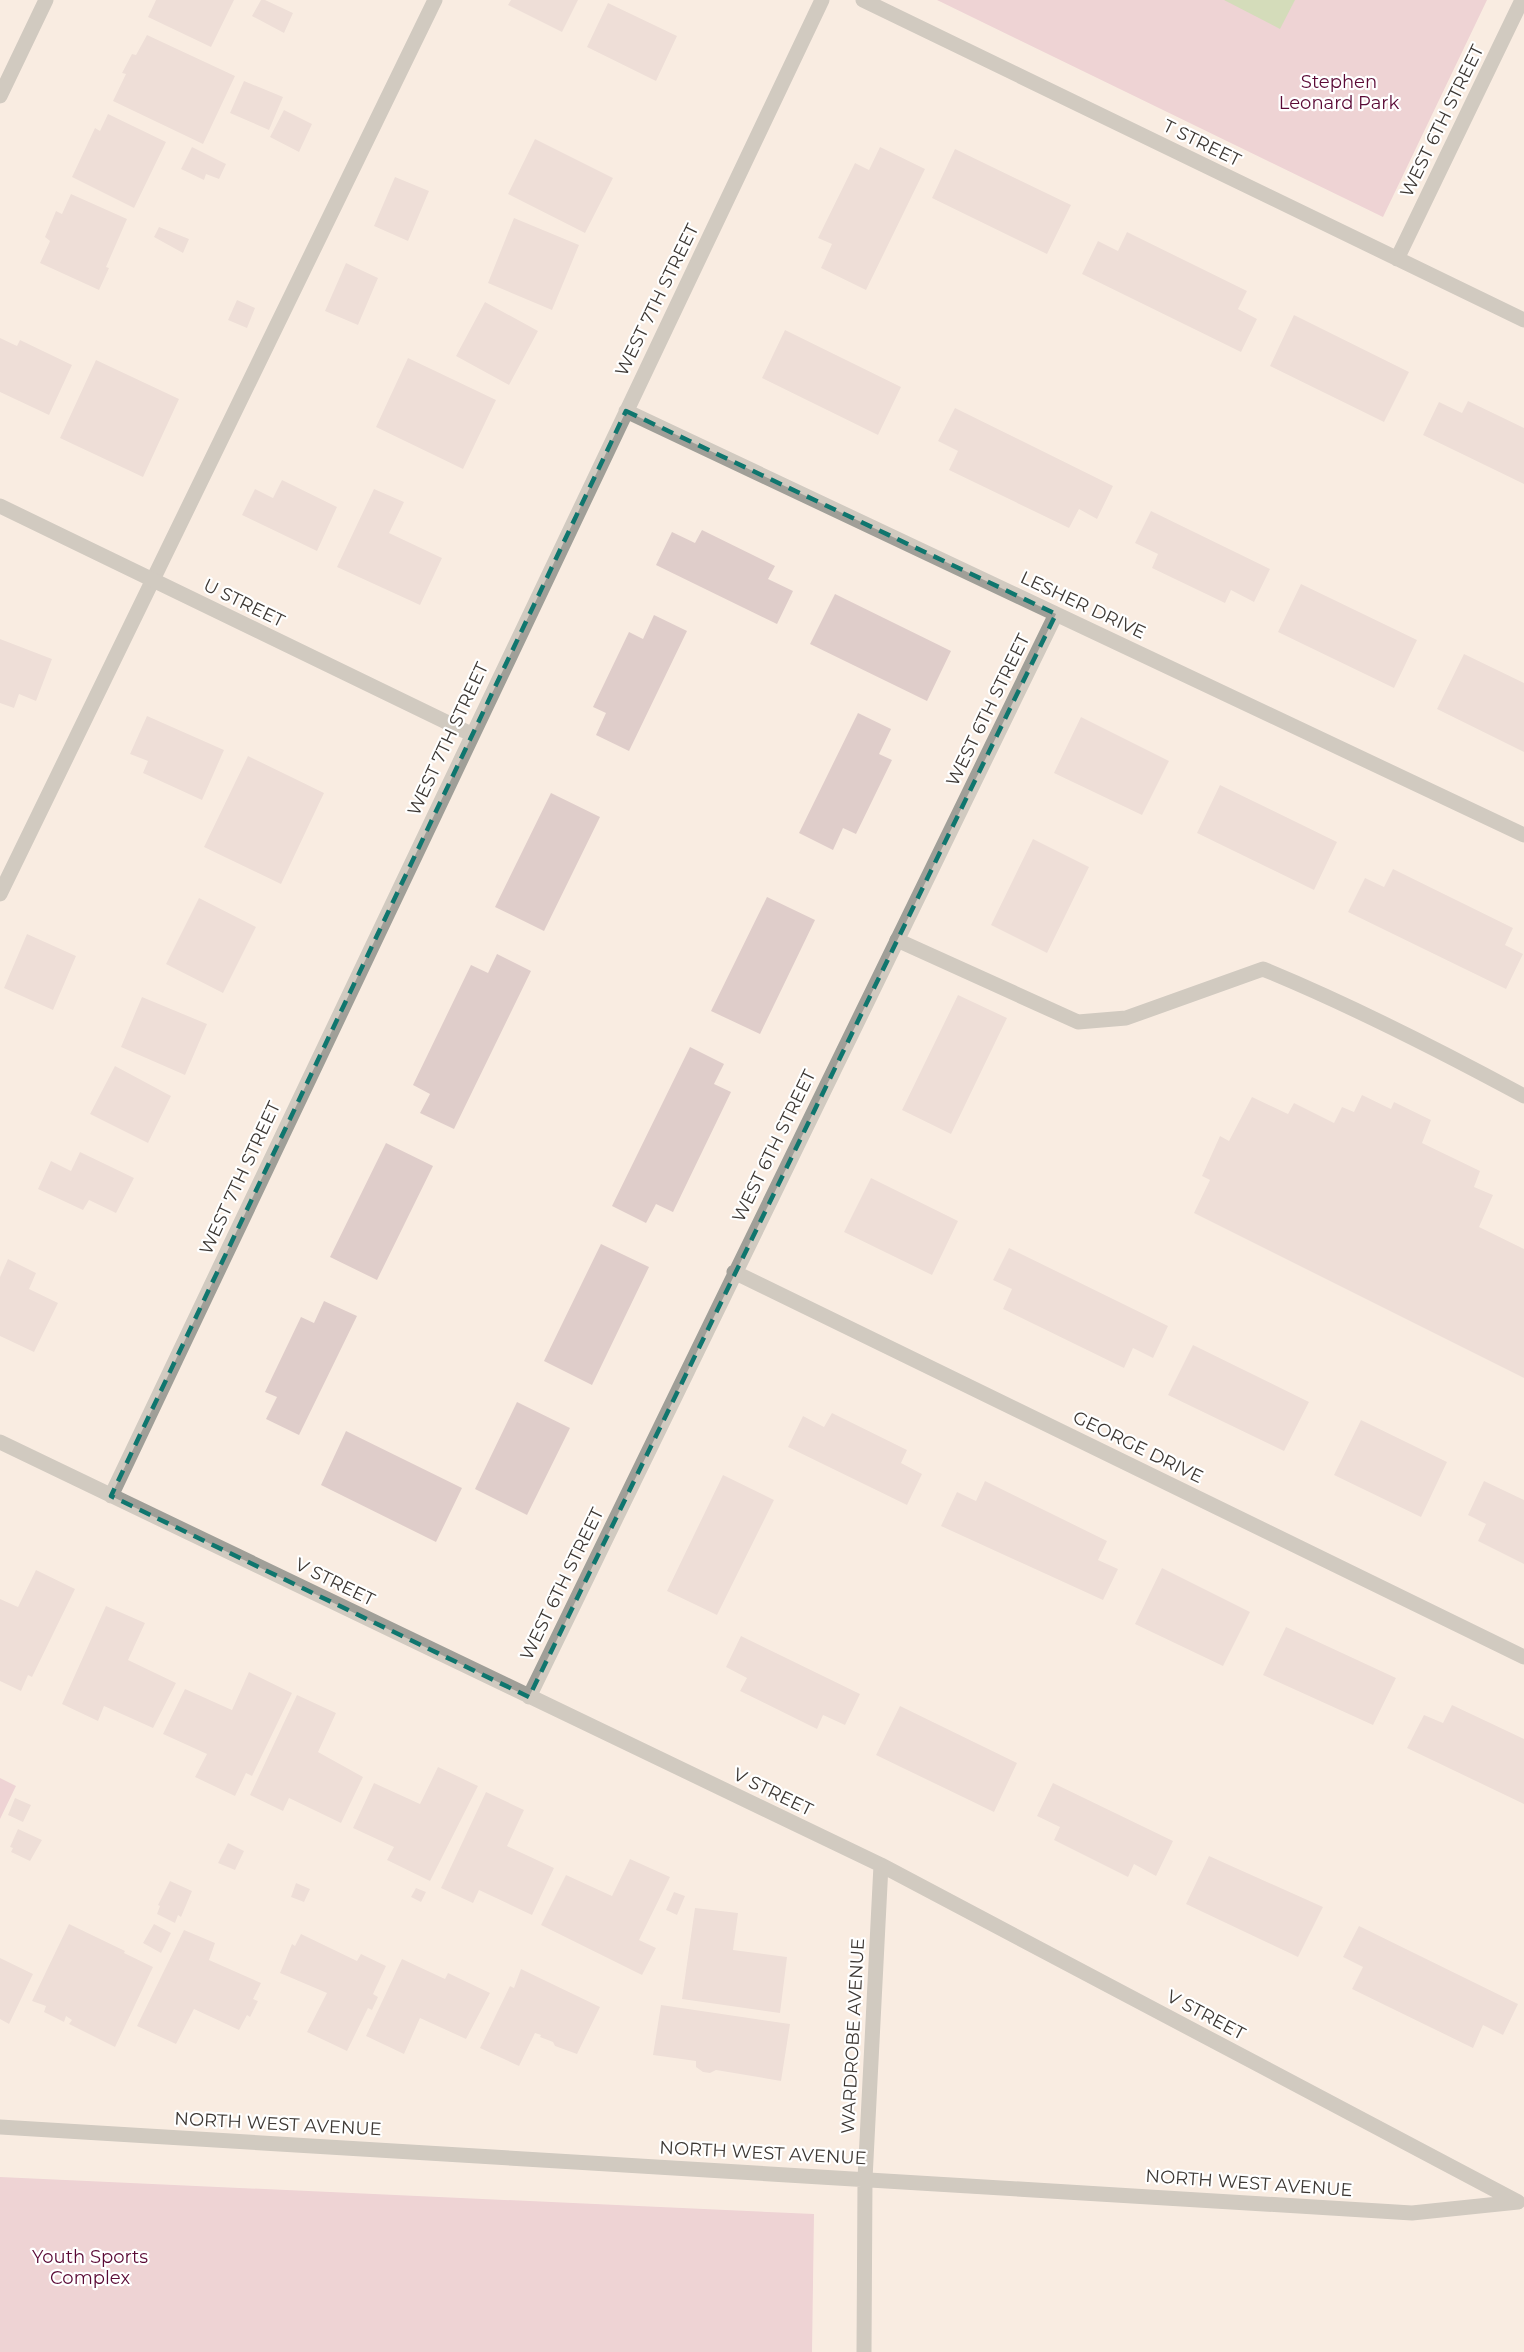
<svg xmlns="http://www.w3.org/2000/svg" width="1524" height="2352" font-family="Montserrat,sans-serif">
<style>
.green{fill:#e0b3c4}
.water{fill:#a6c78b}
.building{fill:#dfcdca}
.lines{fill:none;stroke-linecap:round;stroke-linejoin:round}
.lane{stroke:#a09f98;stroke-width:15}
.street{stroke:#a09f98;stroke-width:15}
.marked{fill:none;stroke:#0f766e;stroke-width:4.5;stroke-dasharray:12 8;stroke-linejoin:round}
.labels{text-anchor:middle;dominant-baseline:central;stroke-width:4.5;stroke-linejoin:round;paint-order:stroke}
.park-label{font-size:18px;fill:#5a0935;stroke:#fff}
.street-label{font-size:18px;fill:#3c3733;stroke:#fff}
</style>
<rect width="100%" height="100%" fill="#f9ece1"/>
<path class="green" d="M937,0H1487L1383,217Z
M0,1778L16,1786L0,1819Z
M0,2177L814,2214L812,2352H0Z"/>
<path class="water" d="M1224,0H1295L1280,29Z"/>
<path class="building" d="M156,0H234L211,47L148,17Z
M261,0H265L293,13L284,33L252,16Z
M511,0H578L562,32L508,5Z
M608,3L677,36L656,81L587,47Z
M147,35L235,76L203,144L113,101L126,74L122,73L132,54L136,55Z
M244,81L283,97L269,130L230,113Z
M284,110L312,124L299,152L270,137Z
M108,114L166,142L134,208L72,177L95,128L100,131Z
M535,139L613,178L585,233L508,194Z
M192,147L226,164L219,179L206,174L204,180L181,169Z
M880,147L925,169L866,290L821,268L832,244L818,238L855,163L869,170Z
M955,149L1071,205L1047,254L932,198Z
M395,177L429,191L408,241L374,226Z
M71,194L127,219L106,267L109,268L99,290L40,263L50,241L45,237L56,211L62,214Z
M514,218L579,245L552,310L488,283Z
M159,227L189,239L183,253L154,237Z
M1127,232L1247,291L1238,309L1257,319L1241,352L1082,274L1098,241L1118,251Z
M346,263L378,278L358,325L325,311Z
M237,300L255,308L247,328L228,320Z
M485,302L538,331L509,385L456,356Z
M1294,315L1409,372L1384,422L1270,366Z
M785,330L901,387L878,435L762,378Z
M0,338L17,346L20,340L72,365L49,415L0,392Z
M408,358L496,400L463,469L376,427Z
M96,360L179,399L143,477L60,438Z
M1468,401L1524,428V484L1423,435L1439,402L1462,413Z
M955,408L1113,486L1097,519L1079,509L1069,528L949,470L958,451L938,441Z
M282,480L337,507L317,551L242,515L255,489L273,498Z
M374,489L404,502L389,533L442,558L420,605L337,567Z
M1151,511L1270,569L1254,602L1231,590L1225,603L1152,568L1158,554L1135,543Z
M702,530L775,566L768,579L793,591L777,624L656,565L672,532L695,543Z
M1301,584L1417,640L1394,688L1278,632Z
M835,594L951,651L927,701L810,644Z
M654,615L687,631L629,751L596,735L606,713L593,707L629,632L643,639Z
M0,639L52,659L36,701L19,694L14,708L0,703Z
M1464,654L1524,683V752L1437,709Z
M858,713L891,729L879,754L892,760L856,834L843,828L833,850L799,833Z
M147,716L224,750L202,800L143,773L148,761L130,754Z
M1081,717L1169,761L1142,815L1054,773Z
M248,756L324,793L281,884L204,847Z
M1220,785L1337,842L1314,890L1197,833Z
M551,793L600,817L544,931L495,907Z
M1033,839L1089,867L1047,953L991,925Z
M1393,869L1513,928L1505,945L1523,954L1506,989L1348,912L1365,878L1384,887Z
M767,897L815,920L760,1034L711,1011Z
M199,898L256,927L223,993L166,964Z
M27,934L76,956L53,1010L4,988Z
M497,954L531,971L454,1129L420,1113L430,1094L413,1085L471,965L488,973Z
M958,995L1007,1018L951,1134L902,1110Z
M142,997L207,1024L185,1075L121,1047Z
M690,1047L724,1064L714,1084L731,1092L673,1212L656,1204L646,1223L612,1206Z
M115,1066L171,1096L148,1143L90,1114Z
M1362,1095L1391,1109L1394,1102L1431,1120L1422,1143L1480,1171L1474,1187L1493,1195L1479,1227L1524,1249V1378L1194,1213L1210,1180L1202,1176L1220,1136L1229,1141L1252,1097L1288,1114L1294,1103L1334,1123L1342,1107L1354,1112Z
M386,1143L433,1166L377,1280L330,1257Z
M80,1152L134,1178L116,1213L89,1200L83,1210L38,1189L51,1161L71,1171Z
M871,1178L958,1221L932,1275L844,1232Z
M601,1244L649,1267L592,1385L544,1361Z
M1009,1248L1168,1326L1153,1358L1133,1348L1124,1368L1003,1309L1012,1289L993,1280Z
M8,1259L36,1273L29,1289L58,1303L34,1352L0,1336V1277Z
M324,1301L357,1316L299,1435L266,1419L277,1397L265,1392L301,1317L314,1323Z
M1193,1345L1309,1402L1284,1451L1168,1395Z
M517,1402L570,1428L527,1515L475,1489Z
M832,1413L907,1450L901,1463L922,1474L907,1505L788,1447L803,1416L824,1427Z
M1361,1420L1447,1462L1421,1517L1334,1475Z
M346,1431L462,1488L436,1542L321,1485Z
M723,1475L774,1500L717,1615L667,1591Z
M985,1481L1107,1541L1098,1560L1118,1569L1103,1600L941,1526L957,1492L976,1501Z
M1484,1481L1524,1500V1564L1478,1541L1486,1524L1468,1515Z
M1162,1568L1250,1612L1223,1666L1135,1624Z
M36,1570L75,1589L32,1677L28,1675L21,1691L0,1681V1599L18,1607Z
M106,1606L145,1623L128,1660L176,1683L153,1728L104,1706L98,1721L62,1704Z
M1286,1627L1396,1678L1373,1725L1263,1675Z
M741,1636L860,1694L845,1725L823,1715L817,1729L740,1691L747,1678L726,1667Z
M249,1672L292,1693L252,1776L246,1773L235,1796L195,1777L207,1754L163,1734L185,1689L232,1710Z
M297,1695L336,1713L318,1752L363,1777L341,1823L289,1798L283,1811L250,1795Z
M1452,1705L1524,1739V1804L1407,1748L1424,1715L1443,1723Z
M900,1706L1017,1763L994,1812L876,1755Z
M438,1767L478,1786L430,1881L387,1860L394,1847L353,1828L374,1783L420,1804Z
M1053,1783L1173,1841L1156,1876L1134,1864L1128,1877L1054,1840L1060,1827L1037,1816Z
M486,1792L524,1810L507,1846L554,1868L532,1915L479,1890L473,1903L441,1888Z
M15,1798L31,1805L23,1822L8,1815Z
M18,1829L42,1840L30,1861L11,1852L13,1848L10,1847Z
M228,1843L244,1851L235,1870L218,1863Z
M1209,1856L1323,1907L1298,1957L1186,1904Z
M630,1859L670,1877L639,1940L656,1948L642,1975L541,1925L566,1875L612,1896Z
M170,1881L192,1891L181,1917L178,1915L175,1923L157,1914L160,1906L158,1905Z
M296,1883L310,1889L304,1902L291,1897Z
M416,1888L426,1892L421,1902L411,1897Z
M674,1892L685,1896L677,1915L666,1910Z
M695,1908L738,1913L733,1950L787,1957L780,2013L682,1999Z
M69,1924L125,1951L124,1953L153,1967L115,2047L69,2024L72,2020L66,2016L64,2022L44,2012L46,2006L32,2001Z
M154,1924L171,1933L161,1953L143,1943Z
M1359,1926L1518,2004L1503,2035L1483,2025L1473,2048L1352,1989L1363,1967L1343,1957Z
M184,1930L215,1943L209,1960L261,1983L253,1999L258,2001L250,2017L247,2015L239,2030L194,2009L176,2044L137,2026Z
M301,1934L357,1961L361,1954L386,1966L373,1994L378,1997L372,2010L368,2008L347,2051L307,2032L327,1993L280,1973L292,1944L295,1946Z
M0,1958L33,1974L9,2024L0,2019Z
M402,1959L445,1979L448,1973L490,1993L466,2039L420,2018L404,2054L366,2036Z
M521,1969L600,2007L577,2054L555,2046L553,2042L540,2037L541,2035L535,2033L519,2066L480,2048L510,1986L514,1988Z
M661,2005L790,2024L781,2081L716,2070L710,2073L703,2072L696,2067V2061L653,2055Z"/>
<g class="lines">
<path class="lane" d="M0,894L435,0
M897,940L1078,1022L1126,1018L1263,969C1353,1006 1439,1050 1524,1096"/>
<path class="street" d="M863,0L1524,320
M0,96L46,0
M1397,259L1522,0
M626,411L1524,835
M0,506L471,734
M734,1272L1524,1657
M0,1442L881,1865L1518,2202
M111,1496L822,0
M529,1697L1056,614
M0,2127L1412,2213L1518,2202
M864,2352L865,2179L881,1865"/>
</g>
<path d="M0 0H1524V2352H0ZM626,411L1056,614L529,1697L111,1496Z" fill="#f9ece1" fill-opacity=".55" fill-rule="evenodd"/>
<path class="marked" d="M626,411L1056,614L529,1697L111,1496Z"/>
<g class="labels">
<g class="park-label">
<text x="1339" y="82">Stephen<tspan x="1339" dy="21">Leonard Park</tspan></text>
<text x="90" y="2257">Youth Sports<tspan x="90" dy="21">Complex</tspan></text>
</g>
<g class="street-label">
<text transform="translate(1442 121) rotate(-64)">WEST 6TH STREET</text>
<text transform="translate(1202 143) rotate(26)">T STREET</text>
<text transform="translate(657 300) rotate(-64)">WEST 7TH STREET</text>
<text transform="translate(244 603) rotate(26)">U STREET</text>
<text transform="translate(1083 605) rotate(25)">LESHER DRIVE</text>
<text transform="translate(988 710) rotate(-64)">WEST 6TH STREET</text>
<text transform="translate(448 739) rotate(-65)">WEST 7TH STREET</text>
<text transform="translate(774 1146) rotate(-64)">WEST 6TH STREET</text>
<text transform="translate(240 1178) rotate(-65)">WEST 7TH STREET</text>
<text transform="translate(1138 1447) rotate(26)">GEORGE DRIVE</text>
<text transform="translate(335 1582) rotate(26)">V STREET</text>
<text transform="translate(562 1584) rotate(-64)">WEST 6TH STREET</text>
<text transform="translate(773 1792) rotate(26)">V STREET</text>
<text transform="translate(1206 2015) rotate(28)">V STREET</text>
<text transform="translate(853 2036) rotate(-87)">WARDROBE AVENUE</text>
<text transform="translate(278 2124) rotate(3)">NORTH WEST AVENUE</text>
<text transform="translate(763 2153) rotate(3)">NORTH WEST AVENUE</text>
<text transform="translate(1249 2183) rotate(4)">NORTH WEST AVENUE</text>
</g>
</g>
</svg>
